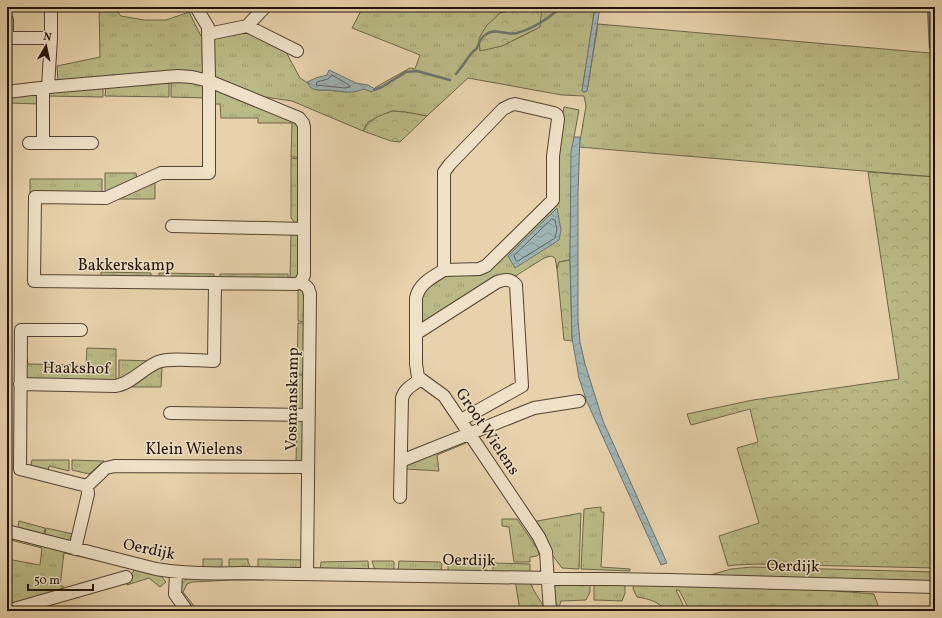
<svg xmlns="http://www.w3.org/2000/svg" width="942" height="618" font-family="Vollkorn,serif">
<style>
.grass{fill:url(#grass-tufts);stroke:#6e6648}
.forest{fill:url(#forest-crowns);stroke:#6e6648}
.water{fill:url(#water-waves);stroke:#6c7370}
.lines{fill:none;stroke-linecap:round;stroke-linejoin:round}
.shore{stroke:#60635f;stroke-width:1}
.stream{stroke:#6c7370;stroke-width:2.5}
.minor-casing{stroke:#534232;stroke-width:14}
.minor{stroke:#efe2c8;stroke-width:12}
.labels{text-anchor:middle;dominant-baseline:central;stroke-width:3;stroke-linejoin:round;paint-order:stroke}
.street-label{font-size:16px;fill:#221209;stroke:#efe2c8}
</style>
<defs>
<pattern id="grass-tufts" width="24" height="20" patternUnits="userSpaceOnUse"><rect width="24" height="20" fill="#baba86"/><path d="M3 7l-1-3M5 7V3M7 7l1-3M15 17l-1-3M17 17v-4M19 17l1-3" fill="none" stroke="#a09f72"/></pattern>
<pattern id="forest-crowns" width="20" height="18" patternUnits="userSpaceOnUse"><rect width="20" height="18" fill="#baba86"/><path d="M2 6a3 3 0 1 1 6 0M12 15a3 3 0 1 1 6 0" fill="none" stroke="#a09f72"/></pattern>
<pattern id="water-waves" width="16" height="10" patternUnits="userSpaceOnUse"><rect width="16" height="10" fill="#9db4b5"/><path d="M0 5q4-4 8 0t8 0" fill="none" stroke="#879a9a"/></pattern>
</defs>
<rect width="100%" height="100%" fill="#e7d2ab"/>
<filter id="stains"><feTurbulence type="fractalNoise" baseFrequency=".005" numOctaves="4"/><feColorMatrix values="0 0 0 0 .2 0 0 0 0 .09 0 0 0 0 .02 0 0 0 .5 -.17"/></filter>
<radialGradient id="worn" r=".72"><stop offset=".6" stop-color="#630" stop-opacity="0"/><stop offset="1" stop-color="#630" stop-opacity=".3"/></radialGradient>
<path class="grass" d="M99,7H113L121,16L144,20H166L189,12L201,36H204L205,73L174,71L58,81L57,66L100,57Z
M363,7H519L518,9L500,13L502,46L534,30L542,7H595L582,91L584,92L587,91L598,24L930,53L934,48L932,47L931,7H935V177L579,147L586,106L584,96L562,95L468,78L427,116L405,112L392,111L368,122L363,131L292,101L265,97L213,76L212,39L251,32L286,52L300,78L318,90H329L345,92L364,89L372,91L376,87L410,68L415,69L420,55L352,28Z
M169,80V97L105,96L106,86Z
M171,80L203,84L205,98L171,97Z
M103,86V97L46,96V92Z
M217,90L299,124L300,157H291L292,123H258V118H221L220,104H212L214,91Z
M37,92L39,104L7,103V95Z
M564,107L579,110L574,137L571,190L570,260L559,262L557,269L555,258L551,256L544,258L514,277L423,323L422,321V295L423,291L451,273H481L556,201V150Z
M291,158L300,159V222L295,223L291,218Z
M105,173H136L137,179L105,196Z
M30,179H102V192L30,195Z
M155,180V199H112Z
M291,234H300L298,276L296,278L290,279Z
M101,272L151,273V278L101,277Z
M159,273L214,274V279L159,278Z
M220,274H288V279H220Z
M298,287L306,293L307,322L298,321Z
M298,323H307L306,374H297Z
M87,348L116,349V380L23,379V358H27L28,364L86,365Z
M119,360L155,361L119,383Z
M157,368H162L161,387H127Z
M297,375H306V410L297,411Z
M297,419L306,420L304,459L302,461L296,462Z
M465,440L466,443L437,455L439,471L406,469L404,466Z
M32,460H69V471L49,466L48,472L30,468Z
M72,460L104,461L89,474L72,470Z
M601,507V512H604L601,567L630,569V571L581,569L584,509Z
M581,513L579,569L562,568L553,556H550L532,522Z
M502,519H517L538,550L539,554L537,556L530,557V562H514L509,527L502,526Z
M19,521L45,528L44,534L18,527Z
M46,528L73,534L67,541L58,540L56,537L45,534Z
M7,537L95,559V560L64,553L60,586H63L64,592L7,608V559L40,565L42,548L7,539Z
M203,559H222V567L221,569L205,568L203,566Z
M229,559H248V562L252,570L229,569Z
M258,559L304,560L302,568L258,570Z
M368,561L369,572L320,570L321,562Z
M372,561H393L394,562V572L375,570Z
M399,561L440,562L442,564L441,570L440,573L398,572Z
M449,563H485L486,571L484,573L448,571V564Z
M494,563L530,564V574L493,572V565Z
M752,567L935,572V583L710,575L731,569Z
M135,569L161,576L166,582L160,587L149,578L127,585L126,580L131,575Z
M264,577V580H232L192,582L187,584L183,592L198,611H192L181,596V584L188,578Z
M515,580H531C531,592 542,599 545,611H520Z
M556,584H590V592L586,600L561,601L558,611H554V586Z
M625,584V593L622,601L594,600V585Z
M634,584L760,585L874,594L880,611H690L679,590H676L686,611H666C658,601 649,599 637,597L633,589Z"/>
<path class="forest" d="M519,7H542L540,27L502,46L480,51L479,38L487,25L500,13L518,9Z
M392,111L405,112L427,116L400,142L391,141L363,131C372,117 377,117 392,111Z
M868,172L935,177V568L756,564L736,565L728,566L719,536L759,523L737,448L758,442L750,409L691,425L687,414L753,400L899,379Z
M570,260L572,338L573,341L564,340L557,269L559,262Z"/>
<path class="water" d="M595,7H600L587,91L584,92L582,91Z
M329,70L356,83L368,85L375,89L372,92L364,89L354,92H345L329,90H318L313,89L309,86V83L307,82L316,78L327,75Z
M574,137H580L578,192V320L580,342L585,364L603,421L667,563L661,565L587,402L579,378L572,338L570,260L571,152Z
M557,208L561,230L559,240L515,268L508,256Z"/>
<g class="lines">
<path class="shore" d="M332,75L349,85L350,87L345,88L316,85L317,82L328,79Z
M552,219L555,220L557,230L555,238L518,261H516L514,256Z"/>
<path class="stream" d="M590,7H592
M928,7L930,48H935
M456,74C461,68 466,61 470,55C472,52 475,50 477,48C479,43 480,38 485,35C495,27 505,36 517,33C535,28 548,18 562,7
M374,90L382,87L406,72L417,71L450,80"/>
<g class="minor-casing">
<path id="minor" d="M196,7L208,27L209,81L299,118L303,123L304,127V275L301,282L308,288L310,294L307,574
M7,20V34
M247,26L297,51
M208,34L247,26L265,7
M7,38H51
M48,87L51,38V7
M43,88V143H92
M7,92L48,87L177,76L192,77L209,81V173H161L106,198L35,197L34,281L296,284L301,282
M515,104L554,113L557,115L558,119L553,156V200L486,266L479,269L444,270V172L450,164L503,109L511,105Z
M29,143H43
M172,226L304,229
M444,270C433,277 419,283 416,298V364L418,377L444,396L539,537L546,552L550,611
M81,330H21L20,469L87,486
M417,333L497,282C504,279 510,278 516,285L522,386L461,420
M20,384L115,386C131,384 143,368 158,362C170,357 200,361 214,361L215,283
M170,413L309,415
M401,461L534,408L579,401
M87,486L106,468L115,466L308,467
M400,497L402,398C405,388 413,385 421,379
M7,531L156,569C185,574 213,574 243,573L669,580L935,587
M75,549L88,494L87,486
M176,572L175,594L187,611
M7,611L126,577"/>
</g>
<use href="#minor" class="minor"/>
</g>
<g class="labels">
<g class="street-label">
<text x="126" y="266">Bakkerskamp</text>
<text transform="translate(76 369) rotate(1)">Haakshof</text>
<text transform="translate(293 399) rotate(-89)">Vosmanskamp</text>
<text transform="translate(487 432) rotate(56)">Groot Wielens</text>
<text x="194" y="450">Klein Wielens</text>
<text transform="translate(149 550) rotate(12)">Oerdijk</text>
<text transform="translate(469 561) rotate(1)">Oerdijk</text>
<text transform="translate(793 567) rotate(1)">Oerdijk</text>
</g>
</g>
<rect width="942" height="618" fill="none" stroke="#e7d2ab" stroke-width="24"/>
<rect x="8" y="8" width="926" height="602" fill="none" stroke="#221209" stroke-width="2"/>
<rect x="12" y="12" width="918" height="594" fill="none" stroke="#221209"/>
<g transform="translate(46 46) rotate(9)" stroke="#efe2c8" stroke-width="3" paint-order="stroke">
<path d="M0-3L7 15L0 10L-7 15Z" fill="#221209"/>
<text y="-6" font-size="11" font-weight="bold" text-anchor="middle" fill="#221209">N</text>
</g>
<path d="M28 584v6h65v-6" fill="none" stroke="#221209" stroke-width="2"/>
<text x="34" y="584" font-size="12" fill="#221209" stroke="#efe2c8" stroke-width="3" paint-order="stroke">50 m</text>
<rect width="100%" height="100%" filter="url(#stains)"/>
<rect width="100%" height="100%" fill="url(#worn)"/>
</svg>
